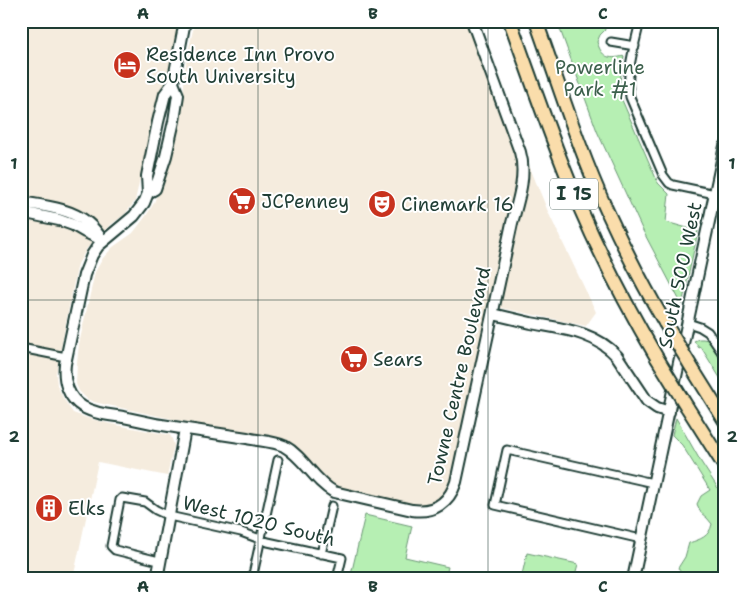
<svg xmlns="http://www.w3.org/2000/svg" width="746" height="600" font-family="'Shantell Sans',sans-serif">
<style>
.built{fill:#f5ecde}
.green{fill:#b6efb3;stroke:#6a9674}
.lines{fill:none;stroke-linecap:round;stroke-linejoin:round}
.street-casing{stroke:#1f3d34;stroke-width:11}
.secondary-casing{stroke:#1f3d34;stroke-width:14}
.highway-casing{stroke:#1f3d34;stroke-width:16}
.street{stroke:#fff;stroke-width:7}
.secondary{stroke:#fff;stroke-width:10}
.highway{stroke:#faddab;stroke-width:12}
.highway-bridge-casing{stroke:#1f3d34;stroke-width:16;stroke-linecap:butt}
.highway-bridge{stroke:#faddab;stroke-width:12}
.grid{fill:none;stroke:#1f3d34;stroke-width:1;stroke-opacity:0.55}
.labels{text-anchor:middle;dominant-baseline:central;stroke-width:4;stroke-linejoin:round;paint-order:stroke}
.shield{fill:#fff;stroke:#627771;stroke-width:1}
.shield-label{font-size:18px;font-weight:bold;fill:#1f3d34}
.poi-label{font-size:19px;fill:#1f3d34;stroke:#fff;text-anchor:start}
.park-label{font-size:19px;fill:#3d614d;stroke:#fff}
.street-label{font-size:19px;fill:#1f3d34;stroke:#fff}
.neatline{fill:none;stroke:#1f3d34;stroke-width:2}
.grid-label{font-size:16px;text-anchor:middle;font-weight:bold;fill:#1f3d34}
</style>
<rect width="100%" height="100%" fill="#fff"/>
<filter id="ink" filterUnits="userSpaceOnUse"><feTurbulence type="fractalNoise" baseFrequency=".02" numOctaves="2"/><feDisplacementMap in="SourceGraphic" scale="10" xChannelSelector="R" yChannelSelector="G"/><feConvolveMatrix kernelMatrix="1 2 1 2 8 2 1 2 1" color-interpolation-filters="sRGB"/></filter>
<g filter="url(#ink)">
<path class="built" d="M21,21H180L164,90L153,119L135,201L125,214L109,226L87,248L78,264L74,282L56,373L57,385L63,398L73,413L87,418L111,424L170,435L172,439L174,445L167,476L98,462L73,579H21Z
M195,21H470L549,214L596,312L586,326L488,305L451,481L448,489L442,497L435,502L427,505H414L360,493L332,485L293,447L223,430L94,402L87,399L79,391L76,384L77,363L79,344L95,272L103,258L113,247L133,233L146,216L154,203L165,171L183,97L186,61Z"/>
<path class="green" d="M557,21H603L605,30L600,35L597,42C602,57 608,60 624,56L620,81L622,100L658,183L669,194L666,222L698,231L682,305L642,229L597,131Z
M699,339H703L708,340L725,367V386L701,347L699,348L694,341Z
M676,418L701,462L725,499V579H685L678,568L685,557L689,543C701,539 709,537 712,524L707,518L701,513L697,504L701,496L710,490L682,445L672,435Z
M365,515L412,526L405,557L448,567L445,579H426L401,573L399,579H350Z
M527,553L578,564L574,579H521Z"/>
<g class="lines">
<g class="street-casing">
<path id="street" d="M640,21C635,45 625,73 630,97L663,175L669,183L673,185L715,194
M611,42L635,46
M688,323L700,327L708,332L725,357
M21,348L66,357
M641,539L495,505L507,450L653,483
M321,554L332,506
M159,561L115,550L111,546L120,500L122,498L145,502L156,510L169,516L241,532L268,542L342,558L337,579
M252,579L278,460"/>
</g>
<g class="secondary-casing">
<path id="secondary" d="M185,21L173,83L178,95L174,121L166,156L155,189L148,193L144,203L134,216L98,246L92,255L84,275L65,364C63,381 68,398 83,407C95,414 110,415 123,417C144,422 165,426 187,429C207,432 227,435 247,438C258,441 273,441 284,446C304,457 314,481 334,492L412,510C434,513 449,503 456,482L512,223C518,201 527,175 520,152L472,21
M148,193L147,176L158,122L165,94L173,83
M21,202C44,206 70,208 88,223C94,228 99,235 103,241
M21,212L59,220L73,225L85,232L100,239
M493,314C506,317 518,320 531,323C562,329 594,331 617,356L647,401L657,408L669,412
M157,579L185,429
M633,579L725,146"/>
</g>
<g class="highway-casing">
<path id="highway" d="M510,21C533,84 554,148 581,210C603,261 629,310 657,358
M536,21C559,85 579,150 607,211C625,250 644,287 665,323
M695,373L725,421
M687,407L725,467"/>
</g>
<use href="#street" class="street"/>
<use href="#secondary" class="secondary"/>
<use href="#highway" class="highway"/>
<g class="highway-bridge-casing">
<path id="highway-bridge" d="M665,323L695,373
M657,358L687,407"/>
</g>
<use href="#highway-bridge" class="highway-bridge"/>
</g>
</g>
<path class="grid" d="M258,21V579M488,21V579M21,300H725"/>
<defs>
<g id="hotel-disc" transform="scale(1.4375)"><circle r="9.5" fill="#c8321e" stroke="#fff"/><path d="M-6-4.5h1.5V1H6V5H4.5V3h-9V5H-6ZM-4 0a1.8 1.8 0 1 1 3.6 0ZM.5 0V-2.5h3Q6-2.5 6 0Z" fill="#fff"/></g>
<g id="supermarket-disc" transform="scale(1.4375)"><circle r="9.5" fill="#c8321e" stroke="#fff"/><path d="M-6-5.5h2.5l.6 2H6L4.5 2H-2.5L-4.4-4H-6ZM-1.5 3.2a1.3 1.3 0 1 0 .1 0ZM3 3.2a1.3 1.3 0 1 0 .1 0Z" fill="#fff"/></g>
<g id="theatre-disc" transform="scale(1.4375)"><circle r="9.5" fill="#c8321e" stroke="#fff"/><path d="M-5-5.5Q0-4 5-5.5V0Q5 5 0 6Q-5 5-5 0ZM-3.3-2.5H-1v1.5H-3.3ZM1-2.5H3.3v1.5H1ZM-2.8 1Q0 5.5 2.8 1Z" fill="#fff"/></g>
<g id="building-disc" transform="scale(1.4375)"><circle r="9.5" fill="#c8321e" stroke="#fff"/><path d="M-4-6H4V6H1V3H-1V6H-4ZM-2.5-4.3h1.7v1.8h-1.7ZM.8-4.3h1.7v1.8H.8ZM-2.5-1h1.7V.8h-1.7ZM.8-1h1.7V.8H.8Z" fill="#fff"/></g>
</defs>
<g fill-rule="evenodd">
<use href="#hotel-disc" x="127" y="65"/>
<use href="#supermarket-disc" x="242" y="201"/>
<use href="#theatre-disc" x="382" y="204"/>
<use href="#supermarket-disc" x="354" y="359"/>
<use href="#building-disc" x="49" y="508"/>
</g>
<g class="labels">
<rect class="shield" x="550" y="178.5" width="48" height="31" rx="4"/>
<g class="shield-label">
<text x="574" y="194">I 15</text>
</g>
<g class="poi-label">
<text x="146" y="54">Residence Inn Provo<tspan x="146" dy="22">South University</tspan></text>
<text x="261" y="201">JCPenney</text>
<text x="401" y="204">Cinemark 16</text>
<text x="373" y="359">Sears</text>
<text x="68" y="508">Elks</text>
</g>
<g class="park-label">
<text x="600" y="67">Powerline<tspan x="600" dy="22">Park #1</tspan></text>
</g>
<g class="street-label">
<text transform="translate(680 275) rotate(-78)">South 500 West</text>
<text transform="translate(459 376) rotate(-77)">Towne Centre Boulevard</text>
<text transform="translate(259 521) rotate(14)">West 1020 South</text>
</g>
</g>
<rect width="746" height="600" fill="none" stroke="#fff" stroke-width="55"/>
<rect x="28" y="28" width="690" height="544" class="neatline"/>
<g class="grid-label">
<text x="143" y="19">A</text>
<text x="373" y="19">B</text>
<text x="603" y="19">C</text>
<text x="14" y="169">1</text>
<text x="732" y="169">1</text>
<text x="14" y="442">2</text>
<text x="732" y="442">2</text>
<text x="143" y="592">A</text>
<text x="373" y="592">B</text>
<text x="603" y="592">C</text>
</g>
</svg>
